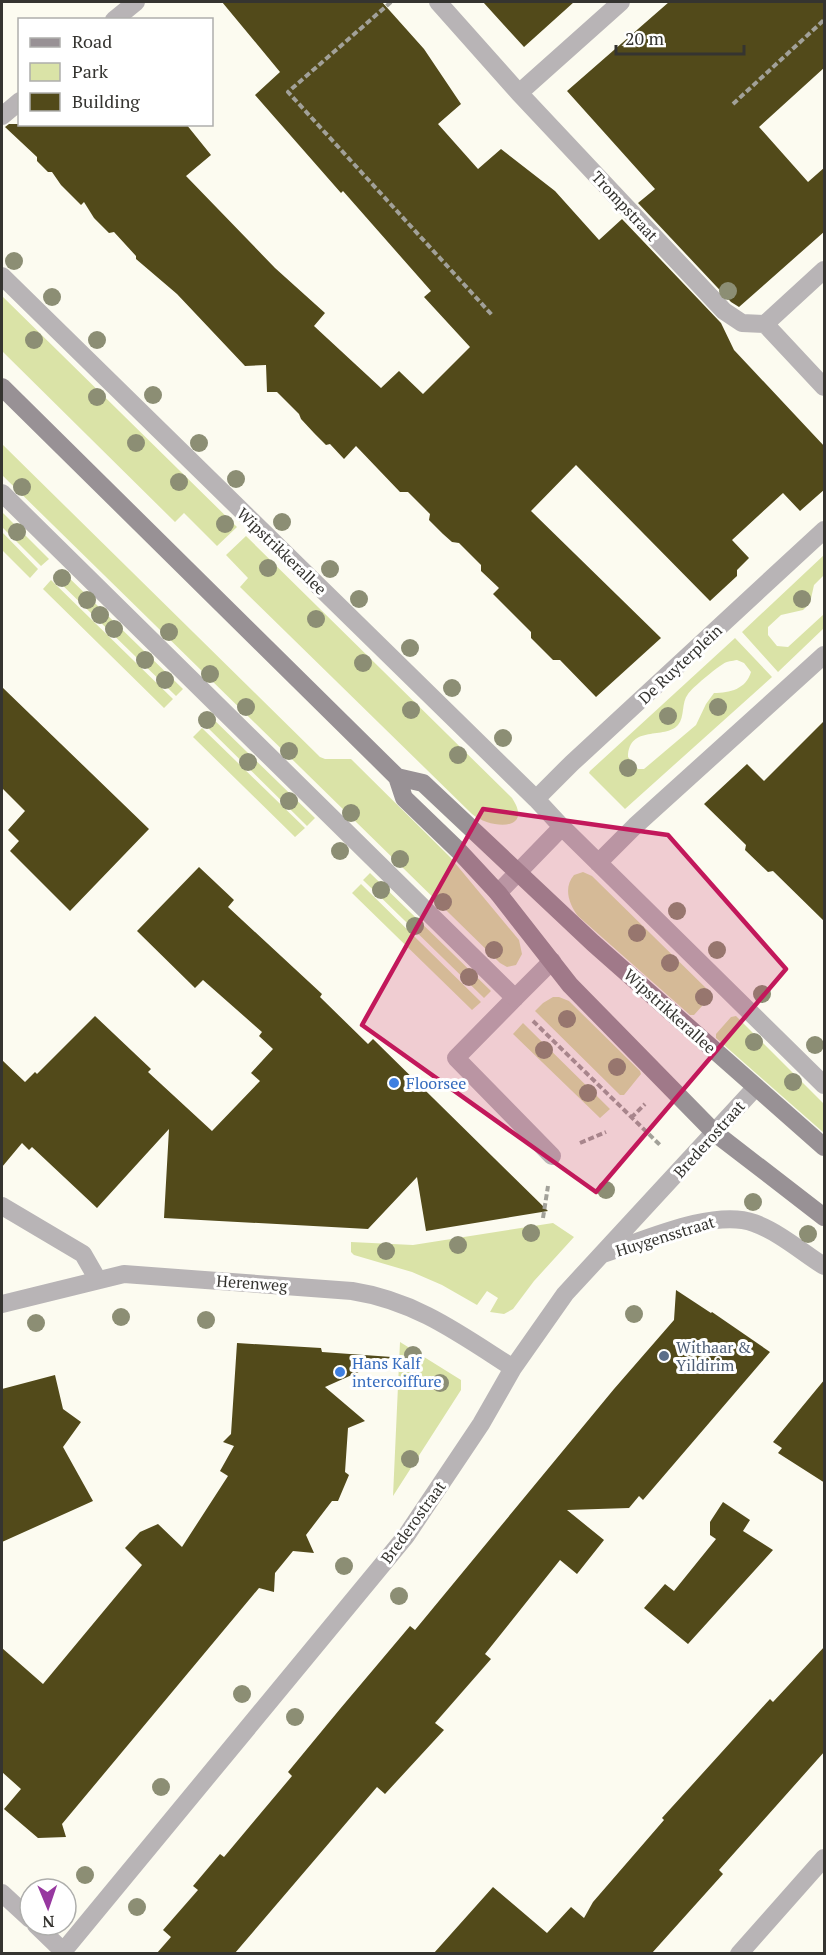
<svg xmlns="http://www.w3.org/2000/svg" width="826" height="1955" font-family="'PT Serif',serif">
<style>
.green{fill:#dae3a7;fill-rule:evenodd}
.building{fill:#524a1a}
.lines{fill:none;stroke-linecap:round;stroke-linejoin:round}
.path{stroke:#a2a199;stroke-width:4;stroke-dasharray:6 3;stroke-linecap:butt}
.service{stroke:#b8b4b6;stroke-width:18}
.minor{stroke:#b8b4b6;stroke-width:18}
.secondary{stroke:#989195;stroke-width:18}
.tree{fill:#8c8e74}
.marked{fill:#c2185b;fill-opacity:0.2;stroke:#c2185b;stroke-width:4.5;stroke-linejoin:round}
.shop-dot{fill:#3f7fe0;stroke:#fff;stroke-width:2}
.service-dot{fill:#5c6f8a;stroke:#fff;stroke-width:2}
.labels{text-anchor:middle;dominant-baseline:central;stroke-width:6;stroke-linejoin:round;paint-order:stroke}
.street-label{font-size:16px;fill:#353430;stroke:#fff}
.shop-label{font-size:16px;fill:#366cbe;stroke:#fff;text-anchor:start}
.service-label{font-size:16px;fill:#4e5e75;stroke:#fff;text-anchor:start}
</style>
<rect width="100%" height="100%" fill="#fcfbf0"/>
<path class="green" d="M2,296L237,527L217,546L184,513L175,522L2,351Z
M2,444L320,757L325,759H351L450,857L519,940L522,954L516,965L507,967L500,963L2,475Z
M2,512L49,559L41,566L2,527Z
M2,532L38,569L30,578L2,550Z
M246,536L512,798C534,831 492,830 472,814L240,587L248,578L226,555Z
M824,555V575L814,585L810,603L803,610L781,615L768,627V635L777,646L788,647L824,614V628L778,672L742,632Z
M61,570L183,689L176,696L54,577Z
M51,580L173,699L164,708L43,589Z
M735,638L772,677L625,809L589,773L590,771ZM737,660L744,663L751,672C746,689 730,693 714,693L706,704L696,725L644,769H638L628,757C629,724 665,740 678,725C685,717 681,703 688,694C692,688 716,668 723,664C727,661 732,661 737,660Z
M207,713L315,818L307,826L200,720Z
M202,728L305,828L295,837L193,737Z
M583,872L592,876L711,993V996L694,1015H690L578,916C569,904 563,888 574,875Z
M370,873L491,991L484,998L363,880Z
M361,884L481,1002L472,1010L352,893Z
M553,997H559L569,1001L640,1071L641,1074L624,1095H620L535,1011L543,1003Z
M736,1016L824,1104V1133L716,1038V1034L731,1017Z
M523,1023L610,1109L600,1118L513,1034Z
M553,1223L574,1237L534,1281L513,1309L504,1314L490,1312L498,1298L487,1291L477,1305L442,1285L412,1272L354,1255L351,1252V1242L413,1245Z
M400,1342L461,1380V1390L393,1496Z"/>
<path class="building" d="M222,2H382L424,49L461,104L438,124L478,169L501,149L555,191L599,240L622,219L721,323L734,350L825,447V489L800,511L783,493L732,540L749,558L737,570V576L710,601L576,465L531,511L661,638L596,697L560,660H553L531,638V632L493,594L499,588L481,571V565L459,543L452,542L443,534L429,520L430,514L408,492H400L356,446L344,459L330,444L326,445L314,433L301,419L299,414L277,392H267L266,365L245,366L177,294L136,259V256L114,232L109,233L94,218L84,202L81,205L61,185L52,172H48L37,161V157L5,127L9,124H186L211,155L186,176L275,268L325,313L314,326L381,388L399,371L423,394L470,347L424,297L431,291L343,191L341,193L255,95L280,72Z
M483,2H574L524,47Z
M669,2H825V67L759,127L808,182L825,167V231L739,307L731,302L638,203L655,189L567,91Z
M2,687L149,829L70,911L10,851L19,841L8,830L25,811L2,788Z
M825,720V922L773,871L768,872L745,850L746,845L704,804L747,764L764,781Z
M199,867L234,900L228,907L322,994L320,997L368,1044L373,1039L548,1211L426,1231L417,1177L368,1229L164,1218L169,1129L97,1208L32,1147L29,1150L22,1143L2,1167V1060L25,1082L35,1072L37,1074L95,1016L151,1069L148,1072L212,1131L260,1081L251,1073L273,1049L259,1036L262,1032L203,980L195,988L137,931Z
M676,1290L711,1313L712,1312L770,1352L643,1500L639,1496L629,1508L567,1510L604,1540L577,1574L560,1560L485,1654L491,1659L435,1723L444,1730L385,1794L377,1787L235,1953H157L171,1937L163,1930L198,1890L193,1886L220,1854L224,1857L255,1820L292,1776L288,1772L340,1709L410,1626L415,1630L614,1389L674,1320Z
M237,1343L321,1348L322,1352L392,1357L325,1387L365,1421L348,1428L345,1472L349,1475L338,1501H332L306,1535L314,1553L293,1551L275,1573L274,1592L259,1588L62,1824L66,1837L38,1838L4,1809L21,1789L2,1772V1648L43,1684L142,1565L125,1548L140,1532L158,1524L182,1547L228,1476L220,1471L234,1446L223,1442L231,1434Z
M55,1375L63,1409L81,1422L63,1447L93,1501L2,1542V1389Z
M825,1379V1483L778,1453L782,1448L773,1442Z
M723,1502L750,1520L743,1531L773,1550L688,1644L644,1608L665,1584L674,1591L716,1539L710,1535V1522Z
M825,1646V1751L719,1870L723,1874L652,1953H434L493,1887L547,1933L571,1907L584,1918L593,1902L664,1820L662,1818L770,1699L773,1702Z"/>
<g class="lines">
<path class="path" d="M391,2L288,92L492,315
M733,104L824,20
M533,1021L661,1146
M631,1118L645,1104
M580,1143L606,1132
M543,1218L548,1186"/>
<path class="service" d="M515,998L456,1058L552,1156"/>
<path class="minor" d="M438,2L519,93L724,311L742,323L765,324L824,387
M114,20L136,2
M519,93L621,2
M2,116L20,101
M2,276L536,799L562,827L824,1085
M765,324L824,270
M2,493L515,998L552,961
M536,799L572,763L824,530
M598,863L635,826L824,655
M498,893L562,827
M2,1206L83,1254L98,1280
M603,1254C643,1241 714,1208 754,1223C779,1232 802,1252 824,1266
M2,1304L124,1274L352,1291C416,1301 460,1334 513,1368
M2,1893L30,1919
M36,1925L66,1954
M61,1954L406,1536L481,1424L513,1368L565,1294L756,1087
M739,1954L824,1858"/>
<path class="secondary" d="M2,387L397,777L404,798L459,851L498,893L570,985L715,1133L824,1217
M397,777L423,783L593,943L824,1147"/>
</g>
<g class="tree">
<circle cx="14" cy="261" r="9"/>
<circle cx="728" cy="291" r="9"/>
<circle cx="52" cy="297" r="9"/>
<circle cx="34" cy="340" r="9"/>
<circle cx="97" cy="340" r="9"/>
<circle cx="153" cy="395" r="9"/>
<circle cx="97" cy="397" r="9"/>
<circle cx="136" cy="443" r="9"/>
<circle cx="199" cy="443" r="9"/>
<circle cx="236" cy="479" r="9"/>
<circle cx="179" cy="482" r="9"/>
<circle cx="22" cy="487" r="9"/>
<circle cx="282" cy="522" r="9"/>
<circle cx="225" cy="524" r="9"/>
<circle cx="17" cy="532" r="9"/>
<circle cx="268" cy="568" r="9"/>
<circle cx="330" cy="569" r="9"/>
<circle cx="62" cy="578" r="9"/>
<circle cx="359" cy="599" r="9"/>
<circle cx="802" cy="599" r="9"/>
<circle cx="87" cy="600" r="9"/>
<circle cx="100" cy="615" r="9"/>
<circle cx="316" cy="619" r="9"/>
<circle cx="114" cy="629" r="9"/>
<circle cx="169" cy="632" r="9"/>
<circle cx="410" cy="648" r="9"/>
<circle cx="145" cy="660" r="9"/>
<circle cx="363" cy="663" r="9"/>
<circle cx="210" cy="674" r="9"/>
<circle cx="165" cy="680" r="9"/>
<circle cx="452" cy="688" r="9"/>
<circle cx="246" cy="707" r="9"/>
<circle cx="718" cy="707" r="9"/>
<circle cx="411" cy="710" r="9"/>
<circle cx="668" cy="716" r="9"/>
<circle cx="207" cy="720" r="9"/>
<circle cx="503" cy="738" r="9"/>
<circle cx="289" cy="751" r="9"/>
<circle cx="458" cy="755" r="9"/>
<circle cx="248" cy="762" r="9"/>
<circle cx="628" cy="768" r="9"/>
<circle cx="289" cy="801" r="9"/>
<circle cx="351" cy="813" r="9"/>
<circle cx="340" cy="851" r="9"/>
<circle cx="400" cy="859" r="9"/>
<circle cx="381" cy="890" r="9"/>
<circle cx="443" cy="902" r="9"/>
<circle cx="677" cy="911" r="9"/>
<circle cx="415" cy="926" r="9"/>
<circle cx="637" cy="933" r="9"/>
<circle cx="494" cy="950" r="9"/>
<circle cx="717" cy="950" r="9"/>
<circle cx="670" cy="963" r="9"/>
<circle cx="469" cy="977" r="9"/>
<circle cx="762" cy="994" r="9"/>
<circle cx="704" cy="997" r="9"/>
<circle cx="567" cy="1019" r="9"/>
<circle cx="754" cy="1042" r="9"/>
<circle cx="815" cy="1045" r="9"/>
<circle cx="544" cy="1050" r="9"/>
<circle cx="617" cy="1067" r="9"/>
<circle cx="793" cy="1082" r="9"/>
<circle cx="588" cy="1093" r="9"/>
<circle cx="606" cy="1190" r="9"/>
<circle cx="753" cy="1202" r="9"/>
<circle cx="531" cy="1233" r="9"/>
<circle cx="808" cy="1234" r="9"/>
<circle cx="458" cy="1245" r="9"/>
<circle cx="386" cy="1251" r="9"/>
<circle cx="634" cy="1314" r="9"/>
<circle cx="121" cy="1317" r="9"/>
<circle cx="206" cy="1320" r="9"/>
<circle cx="36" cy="1323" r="9"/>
<circle cx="413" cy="1355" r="9"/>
<circle cx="440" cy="1383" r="9"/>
<circle cx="410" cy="1459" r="9"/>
<circle cx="344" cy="1566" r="9"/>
<circle cx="399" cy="1596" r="9"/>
<circle cx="242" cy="1694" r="9"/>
<circle cx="295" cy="1717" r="9"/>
<circle cx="161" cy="1787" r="9"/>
<circle cx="85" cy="1875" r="9"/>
<circle cx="137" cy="1907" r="9"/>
</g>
<path class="marked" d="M483,809L668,835L786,969L596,1192L362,1025Z"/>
<g class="shop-dot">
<circle cx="394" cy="1083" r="6"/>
<circle cx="340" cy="1372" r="6"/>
</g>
<circle class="service-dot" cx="664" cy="1356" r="6"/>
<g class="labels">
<g class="street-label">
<text transform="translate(625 206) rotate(47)">Trompstraat</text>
<text transform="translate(282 551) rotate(44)">Wipstrikkerallee</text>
<text transform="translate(680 664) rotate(-43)">De Ruyterplein</text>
<text transform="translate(670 1011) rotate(42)">Wipstrikkerallee</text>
<text transform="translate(709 1139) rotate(-48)">Brederostraat</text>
<text transform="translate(665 1236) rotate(-17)">Huygensstraat</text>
<text transform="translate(252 1283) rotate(4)">Herenweg</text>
<text transform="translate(413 1522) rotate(-54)">Brederostraat</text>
</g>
<g class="shop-label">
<text x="406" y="1083">Floorsee</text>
<text x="352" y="1363">Hans Kalf<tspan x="352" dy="18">intercoiffure</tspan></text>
</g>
<g class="service-label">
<text x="676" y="1347">Withaar &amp;<tspan x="676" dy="18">Yildirim</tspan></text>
</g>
</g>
<rect width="826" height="1955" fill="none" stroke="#353430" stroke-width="6"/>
<rect x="18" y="18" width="195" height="108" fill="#ffffff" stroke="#aeaeac" stroke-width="1.5"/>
<rect x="30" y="38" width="30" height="9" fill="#989195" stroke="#aeaeac" stroke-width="1.5"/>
<text x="72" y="48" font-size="18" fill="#353430">Road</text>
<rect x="30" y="63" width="30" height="18" fill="#dae3a7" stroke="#aeaeac" stroke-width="1.5"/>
<text x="72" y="78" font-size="18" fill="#353430">Park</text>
<rect x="30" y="93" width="30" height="18" fill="#524a1a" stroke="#aeaeac" stroke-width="1.5"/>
<text x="72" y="108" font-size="18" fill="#353430">Building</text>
<g transform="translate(48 1907) rotate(178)"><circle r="28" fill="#ffffff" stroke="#aeaeac" stroke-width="1.5"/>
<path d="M0-4.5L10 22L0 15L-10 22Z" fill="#9738a0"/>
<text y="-9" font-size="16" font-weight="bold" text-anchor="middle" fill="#353430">N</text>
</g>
<path d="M616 45v9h128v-9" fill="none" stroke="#353430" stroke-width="3"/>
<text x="625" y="45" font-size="18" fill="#353430" stroke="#ffffff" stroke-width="4.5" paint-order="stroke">20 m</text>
</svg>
